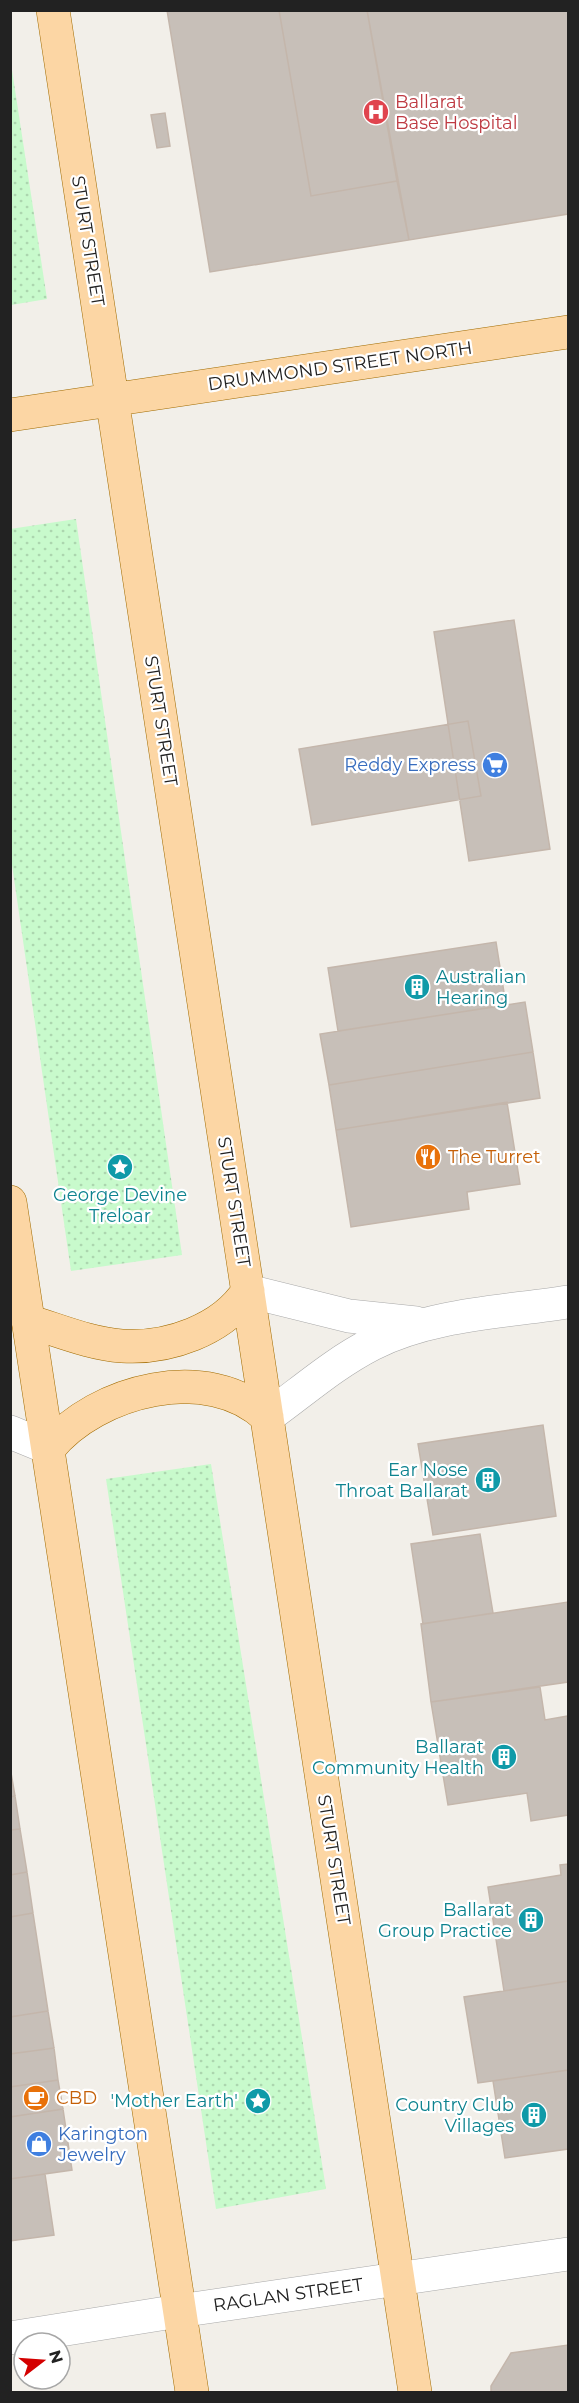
<svg xmlns="http://www.w3.org/2000/svg" width="579" height="2403" font-family="Montserrat,sans-serif">
<style>
.park{fill:url(#park-dots)}
.building{fill:#c7bfb8;stroke:#c4b6ab;stroke-width:1.5}
.lines{fill:none;stroke-linecap:round;stroke-linejoin:round}
.minor-casing{stroke:#a9a9a9;stroke-width:34}
.major-casing{stroke:#a06b00;stroke-width:34}
.minor{stroke:#fff;stroke-width:33}
.major{stroke:#fcd6a4;stroke-width:33}
.labels{text-anchor:middle;dominant-baseline:central;stroke-width:4.5;stroke-linejoin:round;paint-order:stroke}
.health-label{font-size:18px;fill:#be3a42;stroke:#fff;text-anchor:start}
.street-label{font-size:18px;fill:#222;stroke:#fff}
.shop-label{font-size:18px;fill:#366cbe;stroke:#fff;text-anchor:end}
.culture-label{font-size:18px;fill:#0d838f;stroke:#fff;text-anchor:end}
.food-label{font-size:18px;fill:#c56008;stroke:#fff;text-anchor:start}
</style>
<defs>
<pattern id="park-dots" width="8" height="8" patternUnits="userSpaceOnUse" patternTransform="scale(1.5)"><rect width="8" height="8" fill="#c8facc"/><path d="M2 2h.1M6 6h.1" fill="none" stroke="#acd6af" stroke-width="1.8" stroke-linecap="round"/></pattern>
</defs>
<rect width="100%" height="100%" fill="#f2efe9"/>
<path class="park" d="M10,57L47,299L11,305H10Z
M76,519L182,1255L71,1271L11,858L10,529Z
M211,1464L326,2189L216,2209L106,1479Z"/>
<path class="building" d="M167,10H279L311,196L397,181L409,240L210,272Z
M279,10H367L397,181L311,196Z
M367,10H568V214L409,240Z
M165,113L170,146L157,148L151,115Z
M514,620L550,849L469,861L434,632Z
M468,721L481,796L312,825L299,749Z
M496,942L506,1005L338,1031L328,968Z
M525,1002L533,1052L329,1085L320,1034Z
M533,1052L540,1098L336,1130L329,1085Z
M507,1102L520,1184L467,1192L469,1209L351,1227L336,1130Z
M543,1425L556,1516L433,1535L418,1444Z
M480,1534L493,1613L423,1624L411,1544Z
M568,1602V1682L431,1702L421,1624Z
M540,1687L545,1720L568,1716V1815L531,1821L527,1793L448,1805L431,1702Z
M10,1767L15,1796L10,1797Z
M15,1796L20,1829L10,1830V1797Z
M20,1829L27,1872L10,1875V1830Z
M568,1864V1981L504,1991L488,1887L561,1875L560,1865Z
M27,1872L33,1913L10,1917V1875Z
M33,1913L48,2011L10,2017V1917Z
M568,1981V2070L478,2083L464,1997Z
M48,2011L54,2048L10,2054V2017Z
M54,2048L58,2080L10,2087V2054Z
M568,2070V2149L505,2158L493,2081Z
M58,2080L63,2109L10,2117V2087Z
M63,2109L72,2170L10,2179V2117Z
M45,2174L54,2235L10,2241V2179Z
M568,2345V2392H491V2386L511,2353Z"/>
<g class="lines">
<g class="minor-casing">
<path id="minor" d="M248,1291L349,1316L416,1323
M267,1417C302,1392 333,1364 372,1344C431,1314 504,1312 568,1302
M10,1432L49,1448
M10,2338L179,2311L568,2254"/>
</g>
<g class="major-casing">
<path id="major" d="M53,10L415,2392
M10,415L568,332
M10,1202L192,2392
M28,1321C58,1330 91,1344 122,1346C168,1349 223,1330 248,1291
M49,1448C96,1390 209,1361 267,1417"/>
</g>
<use href="#minor" class="minor"/>
<use href="#major" class="major"/>
</g>
<defs>
<g id="hospital-disc" transform="scale(1.35)"><circle r="9.5" fill="#e0444e" stroke="#fff"/><path d="M-5-5h3v3.5h4V-5h3V5h-3V1.5h-4V5h-3Z" fill="#fff"/></g>
<g id="supermarket-disc" transform="scale(1.35)"><circle r="9.5" fill="#3f7fe0" stroke="#fff"/><path d="M-6-5.5h2.5l.6 2H6L4.5 2H-2.5L-4.4-4H-6ZM-1.5 3.2a1.3 1.3 0 1 0 .1 0ZM3 3.2a1.3 1.3 0 1 0 .1 0Z" fill="#fff"/></g>
<g id="building-disc" transform="scale(1.35)"><circle r="9.5" fill="#0f9aa8" stroke="#fff"/><path d="M-4-6H4V6H1V3H-1V6H-4ZM-2.5-4.3h1.7v1.8h-1.7ZM.8-4.3h1.7v1.8H.8ZM-2.5-1h1.7V.8h-1.7ZM.8-1h1.7V.8H.8Z" fill="#fff"/></g>
<g id="restaurant-disc" transform="scale(1.35)"><circle r="9.5" fill="#e8710a" stroke="#fff"/><path d="M-5-6h1v4h1v-4h1v4h1v-4h1v5L-1.5 .5V6h-2V.5L-5-1ZM5-6V6H3V1.5H1.5Q1.5-4 5-6Z" fill="#fff"/></g>
<g id="sight-disc" transform="scale(1.35)"><circle r="9.5" fill="#0f9aa8" stroke="#fff"/><path d="M0-6L1.8-2.2L6-1.7L2.9 1.2L3.7 5.4L0 3.3L-3.7 5.4L-2.9 1.2L-6-1.7L-1.8-2.2Z" fill="#fff"/></g>
<g id="cafe-disc" transform="scale(1.35)"><circle r="9.5" fill="#e8710a" stroke="#fff"/><path d="M-5.5-4.5H6V0H3Q3 3.5 0 3.5H-2.5Q-5.5 3.5-5.5 0ZM3-3.2v2h1.7v-2ZM-6 4.5H4V6H-6Z" fill="#fff"/></g>
<g id="shop-disc" transform="scale(1.35)"><circle r="9.5" fill="#3f7fe0" stroke="#fff"/><path d="M-5-2.5h2.3a2.7 3.5 0 0 1 5.4 0H5L5.5 6h-11ZM-1.5-2.5h3a1.5 2.3 0 0 0-3 0Z" fill="#fff"/></g>
</defs>
<g fill-rule="evenodd">
<use href="#hospital-disc" x="376" y="112"/>
<use href="#supermarket-disc" x="495" y="765"/>
<use href="#building-disc" x="417" y="987"/>
<use href="#restaurant-disc" x="428" y="1157"/>
<use href="#sight-disc" x="120" y="1167"/>
<use href="#building-disc" x="488" y="1480"/>
<use href="#building-disc" x="504" y="1757"/>
<use href="#building-disc" x="531" y="1920"/>
<use href="#cafe-disc" x="36" y="2098"/>
<use href="#sight-disc" x="258" y="2101"/>
<use href="#building-disc" x="534" y="2115"/>
<use href="#shop-disc" x="39" y="2144"/>
</g>
<g class="labels">
<g class="health-label">
<text x="395" y="102">Ballarat<tspan x="395" dy="21">Base Hospital</tspan></text>
</g>
<g class="street-label">
<text transform="translate(88 241) rotate(81)">STURT STREET</text>
<text transform="translate(340 366) rotate(-8)">DRUMMOND STREET NORTH</text>
<text transform="translate(161 721) rotate(81)">STURT STREET</text>
<text transform="translate(234 1202) rotate(81)">STURT STREET</text>
<text transform="translate(334 1860) rotate(81)">STURT STREET</text>
<text transform="translate(288 2295) rotate(-8)">RAGLAN STREET</text>
</g>
<g class="shop-label">
<text x="476" y="765">Reddy Express</text>
<text x="58" y="2134" text-anchor="start">Karington<tspan x="58" dy="21">Jewelry</tspan></text>
</g>
<g class="culture-label">
<text x="436" y="977" text-anchor="start">Australian<tspan x="436" dy="21">Hearing</tspan></text>
<text x="120" y="1195" text-anchor="middle">George Devine<tspan x="120" dy="21">Treloar</tspan></text>
<text x="468" y="1470">Ear Nose<tspan x="468" dy="21">Throat Ballarat</tspan></text>
<text x="484" y="1747">Ballarat<tspan x="484" dy="21">Community Health</tspan></text>
<text x="512" y="1910">Ballarat<tspan x="512" dy="21">Group Practice</tspan></text>
<text x="238" y="2101">'Mother Earth'</text>
<text x="514" y="2105">Country Club<tspan x="514" dy="21">Villages</tspan></text>
</g>
<g class="food-label">
<text x="448" y="1157">The Turret</text>
<text x="56" y="2098">CBD</text>
</g>
</g>
<rect width="579" height="2403" fill="none" stroke="#222222" stroke-width="24"/>
<g transform="translate(42 2361) rotate(73)"><circle r="28" fill="#ffffff" stroke="#a7a7a7" stroke-width="1.5"/>
<path d="M0-4.5L10 22L0 15L-10 22Z" fill="#d40000"/>
<text y="-9" font-size="16" font-weight="bold" text-anchor="middle" fill="#222222">N</text>
</g>
</svg>
